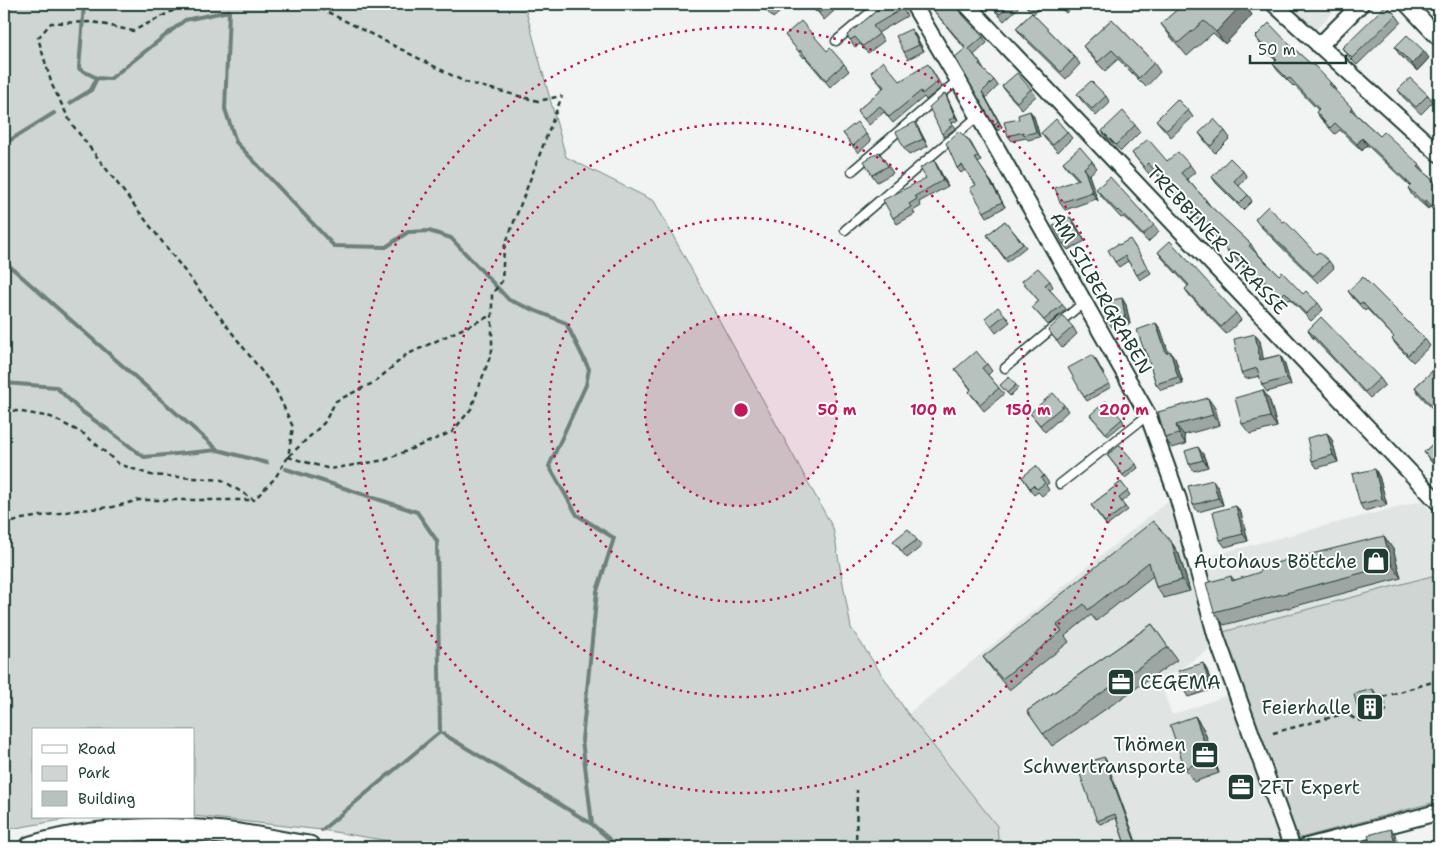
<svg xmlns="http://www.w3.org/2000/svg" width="1443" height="851" font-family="'Shantell Sans',sans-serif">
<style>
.built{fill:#e0e4e3}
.green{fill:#ced5d3;stroke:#768984}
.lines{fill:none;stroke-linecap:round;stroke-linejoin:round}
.stream{stroke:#6d807b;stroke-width:4}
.lane-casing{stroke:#1f3d34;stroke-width:11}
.street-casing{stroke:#1f3d34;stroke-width:19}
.secondary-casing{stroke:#1f3d34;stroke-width:25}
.path{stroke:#1f3d34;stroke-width:2.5;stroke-dasharray:5 4;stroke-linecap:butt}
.lane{stroke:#fff;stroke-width:8}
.street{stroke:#fff;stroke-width:15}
.secondary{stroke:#fff;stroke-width:21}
.wall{fill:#9da6a3;stroke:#1f3d34}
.shaded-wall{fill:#808784;stroke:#1f3d34}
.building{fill:#b7c1bd;stroke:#1f3d34}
.ring{fill:none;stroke:#c2185b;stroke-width:2.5;stroke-dasharray:2.5 5}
.labels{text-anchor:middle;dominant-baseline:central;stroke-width:4;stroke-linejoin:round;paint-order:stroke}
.street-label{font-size:19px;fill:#1f3d34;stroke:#fff}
.poi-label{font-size:19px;fill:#1f3d34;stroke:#fff;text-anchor:end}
.centre{fill:#c2185b;stroke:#fff;stroke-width:2.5}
.ring-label{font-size:15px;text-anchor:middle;font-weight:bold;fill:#c2185b;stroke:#fff;stroke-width:4;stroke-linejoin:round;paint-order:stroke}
</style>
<rect width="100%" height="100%" fill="#f2f3f3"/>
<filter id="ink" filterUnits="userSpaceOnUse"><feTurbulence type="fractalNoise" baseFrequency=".02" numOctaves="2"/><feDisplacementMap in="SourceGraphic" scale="10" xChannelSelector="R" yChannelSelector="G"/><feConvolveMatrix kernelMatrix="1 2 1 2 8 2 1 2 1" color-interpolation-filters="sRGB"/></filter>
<g filter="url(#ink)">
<path class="built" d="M1286,4H1341L1314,31Z
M1169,500L1216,645L1160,682L1172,715L1234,693L1288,847H999L997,826L908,714Z
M1421,501L1439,519V574L1223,632L1202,558Z"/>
<path class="green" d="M4,4H524L566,157L654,201L833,528L851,628L908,714L997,826L999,847H425L322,830L194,816V730H34V817H79L4,830Z
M1439,574V801L1297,839L1223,632Z"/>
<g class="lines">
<path class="stream" d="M84,4L79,69L97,78L110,79L185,20L229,11L225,109L236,142L334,246L386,247L408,232L429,231L451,238L509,300L566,323L589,369L586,385L549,466L577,515L614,538L597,591L582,740L592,824L618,847
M70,103L91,90L97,78
M4,144L54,113
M4,261L218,450L267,463
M4,383L56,387L81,411L107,429L144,457L218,450
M286,469L417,512L437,541L440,732L592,824
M322,830L440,732"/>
<g class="lane-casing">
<path id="lane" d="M836,41L880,4
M852,171L958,80
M845,230L978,116
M1005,368L1083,303
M1060,484L1148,415"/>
</g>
<g class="street-casing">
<path id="street" d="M913,4L958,80L1148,415L1178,498L1216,636L1292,847
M966,4L1439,503
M1274,4L1439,154
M1407,4L1439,38
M1319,46L1361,4
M1305,847L1439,812"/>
</g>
<g class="secondary-casing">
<path id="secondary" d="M31,847C94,829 159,826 223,833C252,836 281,843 309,847"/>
</g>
<path class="path" d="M312,4L465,82L538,101L561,96
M4,409L51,417L84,434L119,464L151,475L222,480L254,500L275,478L288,457L293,427L276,390L71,123L52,85L38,38L51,23L93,22L133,31L186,4
M289,456L324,423L336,401L375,382L406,355L492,315
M288,457L330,469L385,460L452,432L471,409L492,351V294L502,281L504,248L562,96
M4,525L22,519L79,510L113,507L139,500H254
M1273,733L1347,713C1358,725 1378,723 1386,710L1383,697L1439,680
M856,847L857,790"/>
<use href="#lane" class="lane"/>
<use href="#street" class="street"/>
<use href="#secondary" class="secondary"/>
</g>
<path class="wall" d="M729,4H742L735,10Z
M761,4H786L787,6L773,18Z
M808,4H829L834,11L824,20L817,11L816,12Z
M878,4H900L907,16L878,33L884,41L868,53L860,44L855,47L847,35L880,8Z
M989,4H1015L1018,8L1004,21Z
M1024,4H1045L1033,14L1075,57L1080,64L1066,79L1021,35L1016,28L1032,13Z
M1056,4H1074L1075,5L1066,13Z
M1181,4H1244L1252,15L1225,44L1213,33L1187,56L1170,36L1161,24L1182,5Z
M934,11L983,37L987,43L974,55L980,63L984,70L994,80L998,86L986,98L1002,127L998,131L994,125L965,49Z
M1396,15L1401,22L1357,65L1347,55L1342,48Z
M1112,19L1154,63L1160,72L1146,87L1118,59L1105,71L1090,55L1083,46Z
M911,29L916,36L924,51L908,59L904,52Z
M785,35L827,51L844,64L849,71L830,87L805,57L804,58Z
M1255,37L1291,46L1331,83L1336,90L1335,91L1352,108L1356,114L1380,136L1420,165L1424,172L1439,186V215L1430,207L1428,209L1412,195L1408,188L1410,186L1367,145L1362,151L1340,130L1335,134L1321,119L1316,112L1318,110L1294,85L1293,86L1278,71L1273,64L1276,61L1260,44Z
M1395,47L1429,58L1417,71L1399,54Z
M932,70L942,87L926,100L924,97L893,123L884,112L869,125L857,111L883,88L871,72L900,81Z
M1002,86L1031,89L1036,96L1022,109L1007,93Z
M1439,89V108L1432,98Z
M1398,90L1428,95L1433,102L1421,114L1403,97Z
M945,93L947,97L958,120L952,123L956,128L944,137L942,134Z
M1077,94L1106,96L1110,103L1096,116L1082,101Z
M1188,110L1193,117L1171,137L1161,126L1156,120Z
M1030,111L1034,117L1040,137L1028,140L1026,138L1012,141L1008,136L1019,119Z
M1135,125L1140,132L1121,151L1107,138L1102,131Z
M919,129L928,146L909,155L904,148Z
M1225,131L1230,138L1215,153L1204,140L1199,133Z
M1067,132L1072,138L1058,152L1046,140L1041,133Z
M843,133L866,134L871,141L858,153Z
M966,138H967L971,143L981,161L978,163L992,183L1005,207L987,217L984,212L976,185L965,170L961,173L957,168Z
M879,152L893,173L877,182L872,175Z
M1132,153L1167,161L1190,165L1195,172L1187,179L1206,200L1211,207L1251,244L1255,251L1279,275L1303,294L1318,303L1323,310L1311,321L1290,299L1284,304L1265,283L1261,287L1250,276L1245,269L1228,252L1223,245L1202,225L1153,170L1149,174Z
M934,160L938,167L948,186L919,202L921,206L913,211L915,214L897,224L893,218L926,178Z
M1092,161L1097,168L1089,175L1098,201L1096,199L1065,210L1060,203L1078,180L1068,169L1063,162Z
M1243,171L1247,177L1239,186L1248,195L1252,201L1243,210L1216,183L1212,177Z
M1096,189L1154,225L1159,232L1148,242L1126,219L1123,217L1121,218L1101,196Z
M1070,217L1085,241L1068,250L1063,244Z
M1255,219L1283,222L1316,254L1329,261L1334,268L1318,283L1260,226Z
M1005,221L1026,247L1007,262L987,235Z
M1133,244L1151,273L1140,280L1128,261L1119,267L1115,262L1119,245Z
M1158,252L1236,313L1241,320L1226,334L1190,296L1185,289L1188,286L1163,259Z
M1022,281H1050L1053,287L1050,290L1066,309L1048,325L1032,307L1039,301Z
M1348,291L1425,339L1430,346L1413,362L1397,346L1392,339L1394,337L1367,309L1365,311L1353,298Z
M1122,298L1126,305L1130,324L1112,327L1107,320Z
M1005,315L1010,322L996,333L985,318Z
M1156,323L1161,330L1168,352L1175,358L1183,384L1161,390L1156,384L1147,354L1144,350Z
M1073,327L1077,334L1062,348L1048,330Z
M1308,330L1380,378L1385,385L1370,398L1312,337Z
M1260,341L1263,359L1280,355L1284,362L1291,385L1267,392L1262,385L1260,376L1246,379L1241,373Z
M1095,358L1111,387L1087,401L1084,397Z
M1439,362V416L1419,394L1415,387L1439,365Z
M987,364L992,371L988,375L1004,394L984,411L969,392L971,390L955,369Z
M1000,385H1016L1018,388L1010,396Z
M1270,401L1277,427L1250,434L1242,424Z
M1064,405L1068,411L1045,432L1030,413Z
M1215,408L1220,425L1184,435L1186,444L1172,448L1165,438L1158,412Z
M1090,415L1122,419L1124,423L1108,436Z
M1327,433L1332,440L1338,462L1317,468L1312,461Z
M1439,438V465L1436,468L1429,459L1424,452Z
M1203,454L1208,467L1194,471L1189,464Z
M1107,455L1136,464L1138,468L1125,478Z
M1044,476L1049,483L1046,485L1049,490L1042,496L1038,492L1034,495L1022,477Z
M1379,476L1387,505L1364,511L1360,504Z
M1121,482L1130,495L1121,502L1128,510L1107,526L1091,505Z
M1218,487L1223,505L1198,512L1193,505Z
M1236,506L1241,513L1248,541L1225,547L1220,540Z
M917,540L922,546L907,558L893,541Z
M1172,543L1179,554L1190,591L1164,598L1156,587L1153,576L1096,621L1091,615L1065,636L1069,642L1009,690L991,668L983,657Z
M1393,549L1401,578L1224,625L1214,612L1231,576L1234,580Z
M1152,624L1177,660L1052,746L1027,711Z
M1207,670L1213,689L1188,697L1184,690Z
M1377,696L1382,713L1363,717L1358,710Z
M1195,716L1204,730L1219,773L1194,782L1185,768Z
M1106,760L1124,841L1116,818L1100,824L1097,821Z
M1243,777L1246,780L1249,790L1236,794L1234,791Z
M1439,815V840L1434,833Z"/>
<path class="shaded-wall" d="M1242,4H1244L1252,15L1225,44L1216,32Z
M911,29L916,36L924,51L919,45Z
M1424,51L1429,58L1417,71L1412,64Z
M982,92L986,98L1002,127L998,121Z
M945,93L947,97L958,120L955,117Z
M1030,111L1034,117L1040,137L1036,132Z
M915,122L919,129L928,146L923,139Z
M1362,138L1367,145L1362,151L1357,144Z
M934,160L938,167L948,186L943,180Z
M1420,165L1425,172L1423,173L1418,167Z
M1084,168L1089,175L1098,201L1093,194Z
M988,178L992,183L1005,207L1002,202Z
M1426,200L1430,207L1428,209L1423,202Z
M1070,217L1075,223L1085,241L1080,234Z
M1122,298L1126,305L1130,324L1125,317Z
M1156,323L1161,330L1171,360L1166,353Z
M1255,334L1260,341L1265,367L1260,360Z
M1170,351L1175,358L1183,384L1178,377Z
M1280,355L1284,362L1291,385L1286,378Z
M1263,390L1270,401L1277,427L1270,417Z
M1208,398L1215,408L1220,425L1213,415Z
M1176,425L1184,435L1186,444L1179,434Z
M1327,433L1332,440L1338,462L1333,455Z
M1198,447L1203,454L1208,467L1203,460Z
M1375,469L1379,476L1387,505L1382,499Z
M1213,480L1218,487L1223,505L1218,498Z
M1236,506L1241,513L1248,541L1243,534Z
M1384,536L1393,549L1401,578L1392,565Z
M1172,543L1179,554L1190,591L1182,580Z
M1203,663L1207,670L1213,689L1209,682Z
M1373,689L1377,696L1382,713L1377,706Z
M1195,716L1204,730L1219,773L1210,759Z
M1104,757L1106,760L1138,847H1137Z
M1243,777L1246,780L1249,790L1247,787Z
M1391,829L1395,834L1398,847H1396Z"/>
<path class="building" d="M762,4H777L768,11Z
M809,4H829L819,13L812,4L811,5Z
M878,4H899L902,9L873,26L879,34L863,46L855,37L850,40L847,35L880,8Z
M942,4H953L983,37L969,49L980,63L979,65L994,80L982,92L998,121L994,125L955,57L966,48L934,11Z
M990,4H1011L1000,14Z
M1025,4H1032L1028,8Z
M1183,4H1242L1216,32L1204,21L1178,43L1161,24Z
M1386,5L1396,15L1352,58L1342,48Z
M1032,13L1075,57L1061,72L1016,28Z
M1112,19L1154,63L1139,78L1112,50L1098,62L1083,46Z
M801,21L827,51L830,48L844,64L826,80L800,50L799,52L785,35Z
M1269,23L1291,46L1312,65L1313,64L1331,83L1329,84L1352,108L1350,109L1380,136L1384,132L1420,165L1418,167L1439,186V212L1426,200L1423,202L1408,188L1411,185L1362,138L1357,144L1335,123L1330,128L1316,112L1319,109L1290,78L1288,79L1273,64L1277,60L1255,37Z
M911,29L919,45L904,52L896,36Z
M1407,35L1424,51L1412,64L1395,47Z
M883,61L900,81L928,64L938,81L922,94L921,91L889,117L880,106L864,119L857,111L884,87L871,72Z
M1017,73L1031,89L1017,102L1002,86Z
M1410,78L1428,95L1416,107L1398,90Z
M1091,81L1106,96L1092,109L1077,94Z
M1439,89V104L1432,98Z
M945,93L955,117L949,120L953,124L942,134L929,107Z
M1177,99L1188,110L1167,130L1156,120Z
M1030,111L1036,132L1024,135L1023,132L1008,136L1004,122L1019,119L1018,115Z
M1123,111L1135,125L1116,145L1102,131Z
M1056,119L1067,132L1053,145L1041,133Z
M1214,119L1225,131L1211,146L1199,133Z
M857,122L866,134L853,146L843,133Z
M915,122L923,139L904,148L896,132Z
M959,131L966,138H967L978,156L975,158L988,178L1002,202L984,212L970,188L976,185L962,165L957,168L946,143Z
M1148,139L1167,161L1178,152L1190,165L1181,173L1206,200L1205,201L1251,244L1249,246L1279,275L1282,272L1303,294L1306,291L1318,303L1306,314L1285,292L1280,297L1260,277L1256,280L1245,269L1246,268L1223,245L1225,244L1197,218L1148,163L1144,167L1132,153Z
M1080,147L1092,161L1084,168L1093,194L1092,192L1060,203L1055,188L1079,179L1063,162Z
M879,152L888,166L872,175L864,161Z
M1230,158L1243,171L1234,181L1248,195L1239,204L1212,177Z
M934,160L943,180L915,196L917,199L909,204L911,207L893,218L883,200L926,178L920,168Z
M1110,177L1154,225L1143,235L1121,212L1118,210L1117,211L1096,189Z
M1268,206L1283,222L1285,221L1316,254L1319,252L1329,261L1313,276L1255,219Z
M1070,217L1080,234L1063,244L1053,226Z
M1005,221L1023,244L1005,258L987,235Z
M1130,239L1148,268L1137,275L1125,256L1115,262L1108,250L1118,244L1119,245Z
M1170,241L1236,313L1221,327L1185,289L1189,285L1158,252Z
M1038,268L1050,281L1045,285L1063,304L1044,320L1032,307L1039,301L1022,281Z
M1363,277L1425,339L1408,355L1392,339L1394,337L1362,302L1360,304L1348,291Z
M1122,298L1125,317L1107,320L1104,302Z
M998,307L1005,315L991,326L985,318Z
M1063,316L1073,327L1057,341L1048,330Z
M1321,317L1380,378L1365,392L1308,330Z
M1156,323L1166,353L1170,351L1178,377L1156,384L1145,349L1144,350L1137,330Z
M1255,334L1260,360L1280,355L1286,378L1262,385L1257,368L1241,373L1234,339Z
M976,351L987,364L982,368L999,388L980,404L969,392L971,389L955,369Z
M1092,355L1109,384L1084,397L1068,368Z
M1439,365V380L1436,384L1439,388V414L1415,387Z
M1009,377L1016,385L1007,393L1000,385Z
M1263,390L1270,417L1242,424L1235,398Z
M1053,393L1064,405L1040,425L1030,413Z
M1208,398L1213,415L1176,425L1179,434L1165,438L1158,412Z
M1106,401L1122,419L1106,433L1090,415Z
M1327,433L1333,455L1312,461L1307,438Z
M1439,438V453L1431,461L1424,452Z
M1120,445L1136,464L1123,475L1107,455Z
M1198,447L1203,460L1189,464L1185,451Z
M1036,466L1044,476L1041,478L1045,483L1037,489L1033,485L1030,488L1022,477Z
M1375,469L1382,499L1360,504L1352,474Z
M1213,480L1218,498L1193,505L1188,486Z
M1121,482L1128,491L1119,498L1125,507L1105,522L1091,505Z
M1236,506L1243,534L1220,540L1213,512Z
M1153,521L1172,543L1182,580L1156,587L1149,562L1088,610L1084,604L1057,625L1062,631L1002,679L983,657Z
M908,529L917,540L902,551L893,541Z
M1384,536L1392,565L1214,612L1206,583L1231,576L1232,581L1260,572L1259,567Z
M1152,624L1168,647L1043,734L1027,711Z
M1203,663L1209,682L1184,690L1178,671Z
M1373,689L1377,706L1358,710L1354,694Z
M1195,716L1210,759L1185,768L1170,725Z
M1104,757L1137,847H1122L1120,842L1124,841L1115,814L1097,821L1077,766Z
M1243,777L1247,787L1234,791L1231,781Z
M1434,815H1439V833H1434Z
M1391,829L1396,847H1371L1368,835Z"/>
</g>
<circle cx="741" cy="410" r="96" fill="#c2185b" fill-opacity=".12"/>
<g class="ring">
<circle cx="741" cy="410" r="96"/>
<circle cx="741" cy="410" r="192"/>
<circle cx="741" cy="410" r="287"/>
<circle cx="741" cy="410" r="383"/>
</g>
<defs>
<g id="shop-square" transform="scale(1.4375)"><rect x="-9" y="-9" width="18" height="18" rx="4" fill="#1f3d34" stroke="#fff"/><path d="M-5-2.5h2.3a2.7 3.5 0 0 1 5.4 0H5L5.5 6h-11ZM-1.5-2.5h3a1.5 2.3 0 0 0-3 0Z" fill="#fff"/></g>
<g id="office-square" transform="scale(1.4375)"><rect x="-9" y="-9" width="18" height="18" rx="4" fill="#1f3d34" stroke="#fff"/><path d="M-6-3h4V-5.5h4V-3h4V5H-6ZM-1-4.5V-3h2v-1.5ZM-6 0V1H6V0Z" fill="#fff"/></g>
<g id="building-square" transform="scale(1.4375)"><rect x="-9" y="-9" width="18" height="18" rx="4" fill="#1f3d34" stroke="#fff"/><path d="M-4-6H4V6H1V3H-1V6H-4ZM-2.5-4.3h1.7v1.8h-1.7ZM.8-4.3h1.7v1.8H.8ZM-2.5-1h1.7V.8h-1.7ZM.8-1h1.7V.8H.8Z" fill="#fff"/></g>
</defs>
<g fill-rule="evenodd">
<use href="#shop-square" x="1376" y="561"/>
<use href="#office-square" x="1121" y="682"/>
<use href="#building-square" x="1370" y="707"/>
<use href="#office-square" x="1205" y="755"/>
<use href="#office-square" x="1241" y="787"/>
</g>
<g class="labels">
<g class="street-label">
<text transform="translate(1217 240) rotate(47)">TREBBINER STRASSE</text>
<text transform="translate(1101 293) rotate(60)">AM SILBERGRABEN</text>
</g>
<g class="poi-label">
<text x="1357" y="561">Autohaus Böttche</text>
<text x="1140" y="682" text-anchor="start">CEGEMA</text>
<text x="1351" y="707">Feierhalle</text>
<text x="1186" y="744">Thömen<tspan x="1186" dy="22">Schwertransporte</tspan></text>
<text x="1260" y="787" text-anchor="start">ZFT Expert</text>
</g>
</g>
<circle cx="741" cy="410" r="8" class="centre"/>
<g class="ring-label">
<text x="837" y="415">50 m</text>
<text x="933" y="415">100 m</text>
<text x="1028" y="415">150 m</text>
<text x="1124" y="415">200 m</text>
</g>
<rect width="1443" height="851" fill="none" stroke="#fff" stroke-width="20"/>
<rect x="10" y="10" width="1423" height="831" fill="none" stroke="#1f3d34" stroke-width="2" filter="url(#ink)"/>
<rect x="32" y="728" width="162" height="90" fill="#ffffff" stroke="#a5b1ae"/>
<rect x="42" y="745" width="25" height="8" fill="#ffffff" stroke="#a5b1ae"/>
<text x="78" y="754" font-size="15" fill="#1f3d34">Road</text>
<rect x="42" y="766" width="25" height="15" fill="#ced5d3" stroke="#a5b1ae"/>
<text x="78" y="778" font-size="15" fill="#1f3d34">Park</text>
<rect x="42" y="791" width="25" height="15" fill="#b7c1bd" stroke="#a5b1ae"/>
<text x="78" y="804" font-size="15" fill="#1f3d34">Building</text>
<path d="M1250 55v8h96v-8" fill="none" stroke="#1f3d34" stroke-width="2.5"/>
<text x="1258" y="55" font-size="15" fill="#1f3d34" stroke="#ffffff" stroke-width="4" paint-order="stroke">50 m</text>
</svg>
